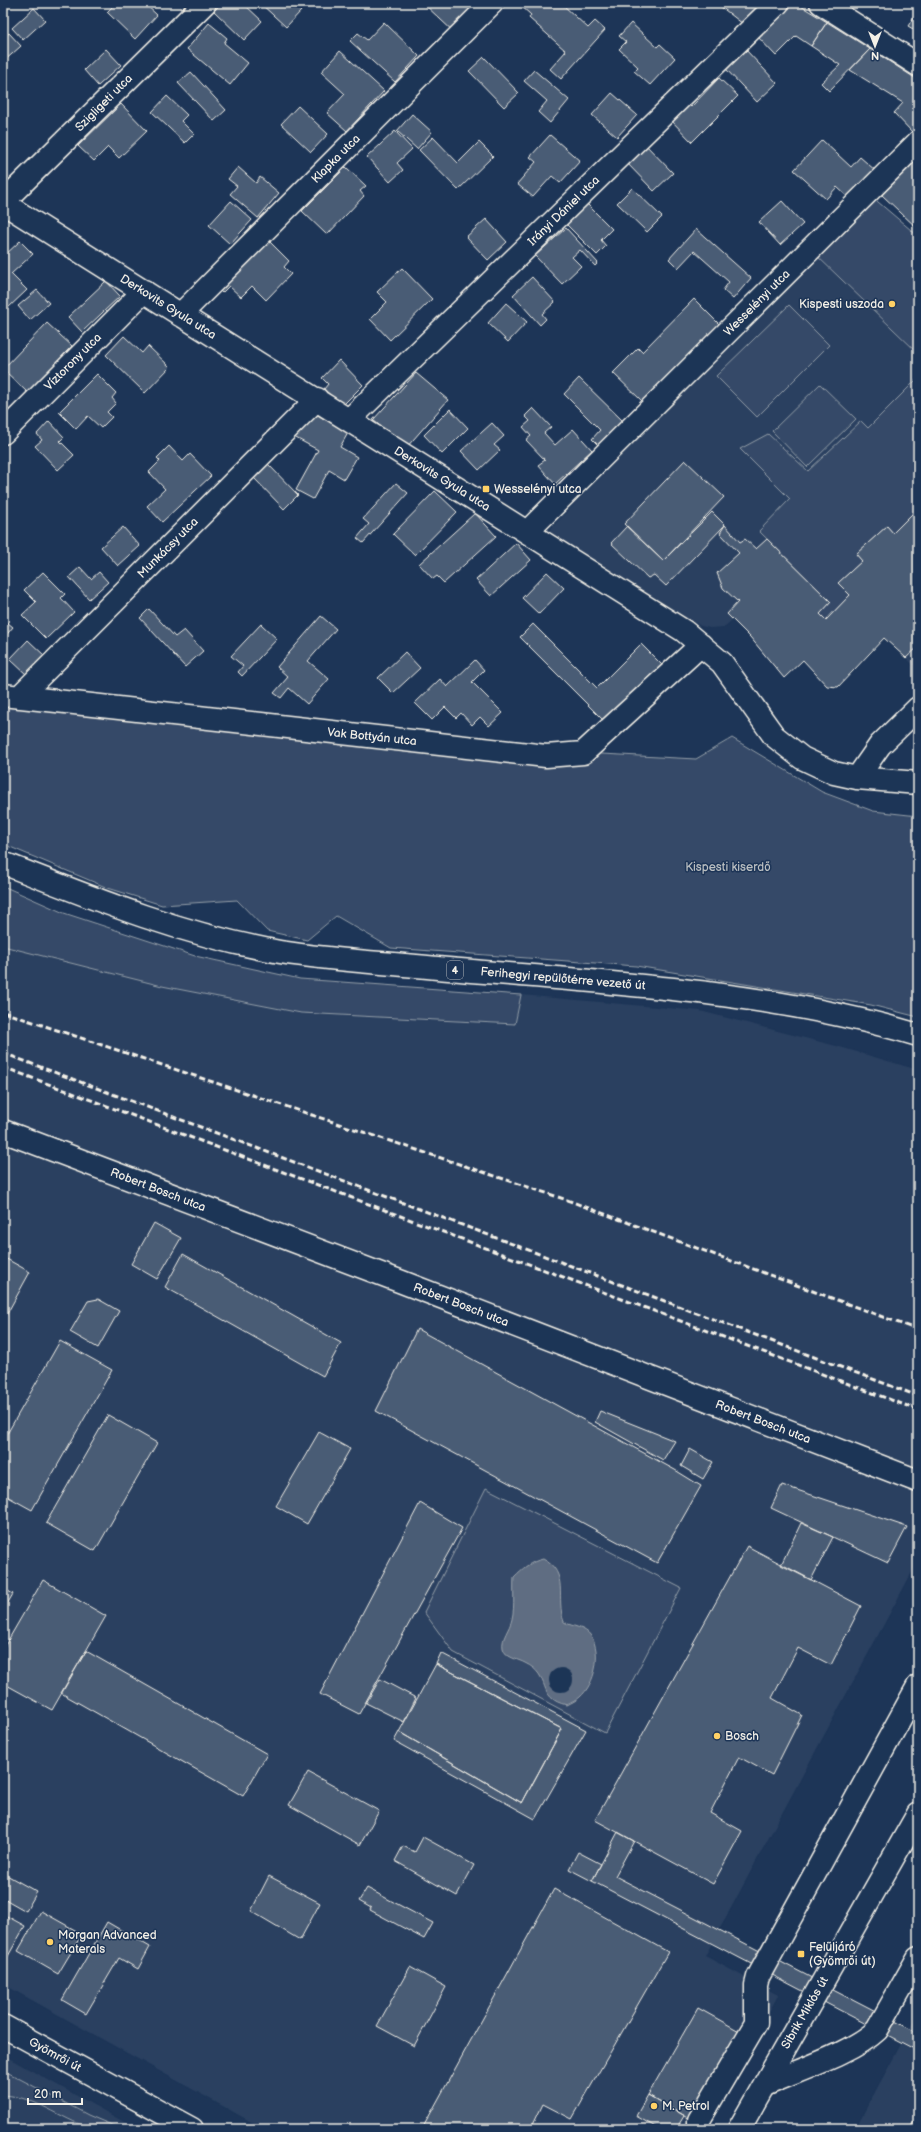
<svg xmlns="http://www.w3.org/2000/svg" width="921" height="2132" font-family="'Balsamiq Sans',sans-serif">
<style>
.built{fill:#2a4060}
.green{fill:#354a67;stroke:#949ea8}
.water{fill:#5e6d82;stroke:#9aa2ab}
.pier{fill:#1d3557}
.building{fill:#485b74;stroke:#f4f1e8}
.lines{fill:none;stroke-linecap:round;stroke-linejoin:round}
.minor-casing{stroke:#f4f1e8;stroke-width:25}
.major-casing{stroke:#f4f1e8;stroke-width:25}
.minor{stroke:#1d3557;stroke-width:22}
.major{stroke:#1d3557;stroke-width:22}
.rail{stroke:#f4f1e8;stroke-width:3;stroke-dasharray:6 3;stroke-linecap:butt}
.poi-dot{fill:#ffd166;stroke:#1d3557;stroke-width:1.5}
.labels{text-anchor:middle;dominant-baseline:central;stroke-width:3;stroke-linejoin:round;paint-order:stroke}
.shield{fill:#1d3557;stroke:#b4b9bc;stroke-width:1}
.shield-label{font-size:11px;font-weight:bold;fill:#f4f1e8}
.street-label{font-size:12px;fill:#f4f1e8;stroke:#1d3557}
.poi-label{font-size:12px;fill:#f4f1e8;stroke:#1d3557;text-anchor:start}
.park-label{font-size:12px;fill:#bbbfc1;stroke:#1d3557}
</style>
<rect width="100%" height="100%" fill="#1d3557"/>
<filter id="ink" filterUnits="userSpaceOnUse"><feTurbulence type="fractalNoise" baseFrequency=".025" numOctaves="2"/><feDisplacementMap in="SourceGraphic" scale="8" xChannelSelector="R" yChannelSelector="G"/><feConvolveMatrix kernelMatrix="1 2 1 2 8 2 1 2 1" color-interpolation-filters="sRGB"/></filter>
<g filter="url(#ink)">
<path class="built" d="M815,254L918,353V669L884,638L838,687L827,686L803,660L784,678L750,637L732,620L724,627L710,628L701,626L633,589L548,531L786,287Z
M3,945L162,986L301,1013L515,1024L521,995L700,1011L840,1047L918,1070V1561L705,1956L778,1995L707,2129H264L3,1984Z
M918,2013V2129H855Z
M3,2055L115,2117L136,2129H3Z"/>
<path class="green" d="M871,196L918,236V353L815,254Z
M789,305L829,345L757,417L716,376Z
M918,378V508L893,533L887,526L856,554L862,561L838,583L850,595L826,620L820,614L831,602L759,531L790,499L740,449L768,434L808,471L861,421L868,428Z
M820,384L856,419L807,467L772,431Z
M3,701L583,753L696,759L732,738L822,792L873,811L918,816V1017L871,1005L636,966L391,948L336,916L307,940L267,931L237,900L162,905L108,888L3,844Z
M3,886L64,913L195,956L300,979L521,995L515,1024L301,1013L162,986L7,947L3,945Z
M486,1488L681,1588L605,1733L453,1652L424,1612Z
M3,2070L88,2115L121,2129C112,2129 98,2131 90,2128C59,2118 37,2097 3,2095Z"/>
<path class="water" d="M543,1559C570,1573 555,1598 564,1622C573,1627 585,1627 591,1636C602,1653 595,1684 580,1697C577,1700 571,1703 567,1705C535,1698 553,1676 525,1663C518,1659 505,1658 503,1648C501,1638 510,1629 512,1619C515,1606 513,1590 514,1577C523,1568 530,1562 543,1559Z"/>
<path class="pier" d="M549 1680a12 12 0 1 1 24 0a12 12 0 1 1-24 0Z"/>
<path class="building" d="M116,3H123L127,7L131,3H144L157,15L135,39L107,12Z
M222,3H243L262,21L244,40L214,11Z
M260,3H292L301,11L286,27Z
M423,3H466L476,13L456,34Z
M522,3H565L563,5L588,28L595,21L605,30L561,79L550,69L566,51L529,18L531,15L520,5Z
M716,3H763L743,24Z
M789,3H796L827,22L811,46L796,36L776,56L757,36Z
M34,8L45,20L23,40L12,28Z
M918,11V32L908,26Z
M384,22L419,56L395,82L350,41L358,33L367,40Z
M827,22L870,49L829,91L821,83L840,65L811,46Z
M209,23L227,38L224,43L248,63L230,85L187,49Z
M631,23L657,47L660,44L675,58L650,85L634,71L638,67L619,49L626,42L619,36Z
M9,33L21,46L3,62V38Z
M106,49L121,65L98,86L84,70Z
M745,49L777,83L757,102L725,68Z
M870,49L918,80V128L913,133L894,113L903,103L850,70Z
M340,51L384,91L347,131L327,113L345,94L321,72Z
M484,57L519,93L504,107L469,71Z
M534,70L569,100L550,123L538,112L547,101L524,81Z
M191,72L226,110L214,121L178,83Z
M719,78L738,96L692,142L669,118L685,101L691,107Z
M612,93L637,115L617,137L592,115Z
M167,96L187,115L181,121L194,134L185,143L152,112Z
M121,104L147,131L119,158L108,147L94,161L78,146Z
M298,106L328,134L311,152L281,124Z
M412,114L432,132L417,149L397,131Z
M395,131L412,149L397,163L403,170L390,182L367,157Z
M550,135L580,161L560,183L552,176L533,197L517,184L536,162L530,157Z
M433,137L458,163L479,142L493,156L458,190L419,150Z
M822,140L851,167L860,157L876,171L850,199L837,187L826,199L794,170Z
M643,142L673,173L654,191L624,160Z
M918,159V229L882,195Z
M238,167L256,183L260,177L279,193L258,218L230,194L237,186L228,179Z
M346,167L366,186L360,191L364,196L327,235L302,211Z
M632,188L662,217L647,232L617,203Z
M231,201L252,220L230,244L209,225Z
M782,201L803,224L780,245L759,222Z
M587,204L612,229L601,240L606,246L597,255L566,224Z
M486,219L507,242L488,260L466,237Z
M566,228L598,263L595,266L580,250L572,257L581,266L562,284L535,256Z
M696,229L751,278L733,299L723,290L729,282L694,251L678,268L669,259Z
M20,241L33,254L11,274L27,290L8,308L3,302V257Z
M269,241L289,261L284,267L291,274L266,300L252,286L241,297L229,286L222,293L219,290Z
M402,268L432,299L390,340L370,319L387,302L377,292Z
M532,277L555,302L542,314L546,319L540,325L513,295Z
M106,281L120,296L82,332L68,317Z
M37,290L49,303L30,320L18,306Z
M694,299L719,324L642,401L613,373L638,348L642,352Z
M506,303L527,322L508,342L488,323Z
M47,323L72,346L28,393L3,369Z
M124,336L142,353L148,346L170,367L145,393L106,355Z
M339,360L363,385L342,406L324,389L328,384L322,378Z
M416,373L448,400L406,448L373,420Z
M97,374L116,393L112,398L116,403L107,412L112,417L101,428L88,416L76,429L59,412Z
M579,378L624,422L600,447L592,439L600,430L564,394Z
M533,408L551,427L544,433L555,445L573,429L592,450L555,484L538,465L545,460L526,440L531,436L523,427L530,421L525,416Z
M450,409L468,428L442,454L424,435Z
M309,410L348,433L340,447L357,457L344,479L329,470L313,499L296,490L318,450L294,437Z
M49,421L64,437L60,441L74,455L58,470L35,446L42,440L37,434Z
M492,423L504,436L494,445L500,450L479,470L461,451Z
M169,446L183,461L190,454L211,476L162,522L147,506L165,489L149,472L160,461L157,458Z
M685,460L724,497L663,561L624,524Z
M267,463L298,495L284,509L253,477Z
M396,483L408,493L363,543L357,538L369,524L363,519Z
M435,491L457,512L415,555L393,534Z
M918,508V633L916,635L918,637V647L906,658L884,638L838,687L827,686L803,660L784,678L750,637L727,614L738,602L723,588L717,573L739,553L720,533L725,525L740,542L745,539L756,549L767,539L831,602L820,614L826,620L850,595L838,583L862,561L856,554L887,526L893,533Z
M712,512L725,525L666,586L654,575L648,578L611,543L627,526L663,561Z
M475,513L496,536L444,583L437,576L433,579L419,564Z
M123,527L140,546L118,566L101,547Z
M516,543L531,560L491,596L476,580Z
M80,567L91,579L99,572L108,582L89,599L69,577Z
M43,572L65,594L61,598L74,612L46,639L22,615L36,602L24,590Z
M547,572L564,588L539,614L522,598Z
M149,609L175,637L184,630L203,651L185,667L140,618Z
M321,616L336,629L308,661L329,679L307,704L289,688L281,698L274,693L288,677L277,667Z
M3,619L13,627L3,639Z
M261,624L277,639L242,676L238,672L243,666L231,656Z
M533,624L597,688L641,644L662,665L605,722L520,637Z
M28,640L46,657L28,676L10,659Z
M405,652L420,668L393,693L378,678Z
M475,660L484,670L472,682L503,713L489,726L480,717L472,725L461,713L456,718L445,707L432,720L415,703L440,679L447,687Z
M154,1223L181,1238L157,1279L131,1264Z
M183,1254L341,1343L323,1376L165,1287Z
M3,1257L30,1272L3,1321Z
M98,1299L119,1311L98,1348L70,1332L88,1301Z
M417,1329L675,1470L701,1486L657,1563L376,1411Z
M60,1341L112,1370L32,1510L3,1494V1441Z
M600,1411L675,1441L663,1460L595,1422Z
M108,1415L157,1443L95,1551L46,1523Z
M319,1432L350,1449L307,1524L276,1506Z
M690,1449L713,1462L703,1479L681,1466Z
M782,1485L907,1527L888,1563L771,1508Z
M420,1503L462,1528L359,1714L320,1694Z
M801,1523L833,1537L811,1580L781,1565Z
M747,1546L861,1606L831,1665L798,1648L772,1698L802,1715L772,1775L739,1757L710,1813L742,1831L713,1884L595,1820Z
M43,1580L106,1616L52,1710L3,1683V1649Z
M3,1588L13,1594L3,1611Z
M86,1651L267,1754L243,1796L61,1693Z
M441,1653L586,1730L535,1819L394,1741L399,1732L522,1803L562,1729L436,1664Z
M436,1664L562,1729L522,1803L399,1732Z
M380,1679L416,1698L404,1722L366,1703Z
M308,1772L379,1811L360,1845L289,1805Z
M618,1832L634,1841L615,1876L918,2033V2051L592,1881Z
M423,1837L474,1865L457,1896L395,1861L403,1846L415,1852Z
M578,1852L601,1864L592,1881L569,1869Z
M3,1873L37,1892L26,1911L3,1898Z
M269,1876L320,1903L300,1940L251,1911Z
M367,1888L433,1923L424,1939L370,1910L371,1908L359,1901Z
M554,1889L668,1952L572,2119L543,2104L531,2129H422Z
M41,1911L82,1934L58,1974L18,1951Z
M3,1914L25,1926L3,1965Z
M107,1922L150,1947L138,1969L119,1958L86,2014L62,2000Z
M410,1967L446,1987L414,2046L377,2026Z
M698,2008L741,2032L691,2120L648,2095Z
M648,2095L684,2116L676,2129H659L636,2116Z
M918,2114V2129H909Z"/>
<g class="lines">
<g class="minor-casing">
<path id="minor" d="M821,3L918,65
M3,202L205,3
M3,203L684,631L722,663L774,736L802,758L834,773L857,778L918,783
M180,315L492,3
M349,420L778,3
M3,433L144,291
M527,532L918,142
M3,695L546,756L583,753L701,645
M19,697L317,399
M857,778L880,745L918,708
M3,1131L402,1282L918,1481
M3,2026L192,2129
M765,2085C796,2071 853,2053 877,2030L918,1958
M699,2129V2120L756,2023V1985L758,1977L918,1686"/>
</g>
<g class="major-casing">
<path id="major" d="M3,863C94,899 183,935 280,952C325,959 371,962 416,966C583,982 756,987 918,1035
M739,2129L918,1814"/>
</g>
<use href="#minor" class="minor"/>
<use href="#major" class="major"/>
<path class="rail" d="M3,1012L567,1200L918,1330
M3,1053L918,1396
M3,1067L918,1410"/>
</g>
</g>
<g class="poi-dot">
<circle cx="892" cy="304" r="4"/>
<rect x="482" y="485" width="8" height="8" rx="2"/>
<circle cx="717" cy="1736" r="4"/>
<circle cx="50" cy="1942" r="4"/>
<rect x="797" y="1950" width="8" height="8" rx="2"/>
<circle cx="654" cy="2106" r="4"/>
</g>
<g class="labels">
<rect class="shield" x="447" y="961" width="16" height="18" rx="3"/>
<g class="shield-label">
<text x="455" y="970">4</text>
</g>
<g class="street-label">
<text transform="translate(104 103) rotate(-45)">Szigligeti utca</text>
<text transform="translate(336 159) rotate(-45)">Klapka utca</text>
<text transform="translate(564 211) rotate(-44)">Irányi Dániel utca</text>
<text transform="translate(757 303) rotate(-45)">Wesselényi utca</text>
<text transform="translate(168 307) rotate(32)">Derkovits Gyula utca</text>
<text transform="translate(73 362) rotate(-45)">Víztorony utca</text>
<text transform="translate(442 479) rotate(32)">Derkovits Gyula utca</text>
<text transform="translate(168 548) rotate(-45)">Munkácsy utca</text>
<text transform="translate(372 737) rotate(6)">Vak Bottyán utca</text>
<text transform="translate(563 979) rotate(5)">Ferihegyi repülőtérre vezető út</text>
<text transform="translate(158 1190) rotate(21)">Robert Bosch utca</text>
<text transform="translate(461 1305) rotate(21)">Robert Bosch utca</text>
<text transform="translate(763 1422) rotate(21)">Robert Bosch utca</text>
<text transform="translate(805 2013) rotate(-60)">Sibrik Miklós út</text>
<text transform="translate(55 2055) rotate(29)">Gyömrői út</text>
</g>
<g class="poi-label">
<text x="884" y="304" text-anchor="end">Kispesti uszoda</text>
<text x="494" y="489">Wesselényi utca</text>
<text x="725" y="1736">Bosch</text>
<text x="58" y="1935">Morgan Advanced<tspan x="58" dy="14">Materals</tspan></text>
<text x="809" y="1947">Felüljáró<tspan x="809" dy="14">(Gyömrői út)</tspan></text>
<text x="662" y="2106">M. Petrol</text>
</g>
<g class="park-label">
<text x="728" y="867">Kispesti kiserdő</text>
</g>
</g>
<rect width="921" height="2132" fill="none" stroke="#1d3557" stroke-width="16"/>
<rect x="8" y="8" width="905" height="2116" fill="none" stroke="#f4f1e8" stroke-width="1.5" filter="url(#ink)"/>
<g transform="translate(875 46) rotate(180)" stroke="#1d3557" stroke-width="3" paint-order="stroke">
<path d="M0-3L7 15L0 10L-7 15Z" fill="#f4f1e8"/>
<text y="-6" font-size="11" font-weight="bold" text-anchor="middle" fill="#f4f1e8">N</text>
</g>
<path d="M28 2098v6h54v-6" fill="none" stroke="#f4f1e8" stroke-width="2"/>
<text x="34" y="2098" font-size="12" fill="#f4f1e8" stroke="#1d3557" stroke-width="3" paint-order="stroke">20 m</text>
</svg>
